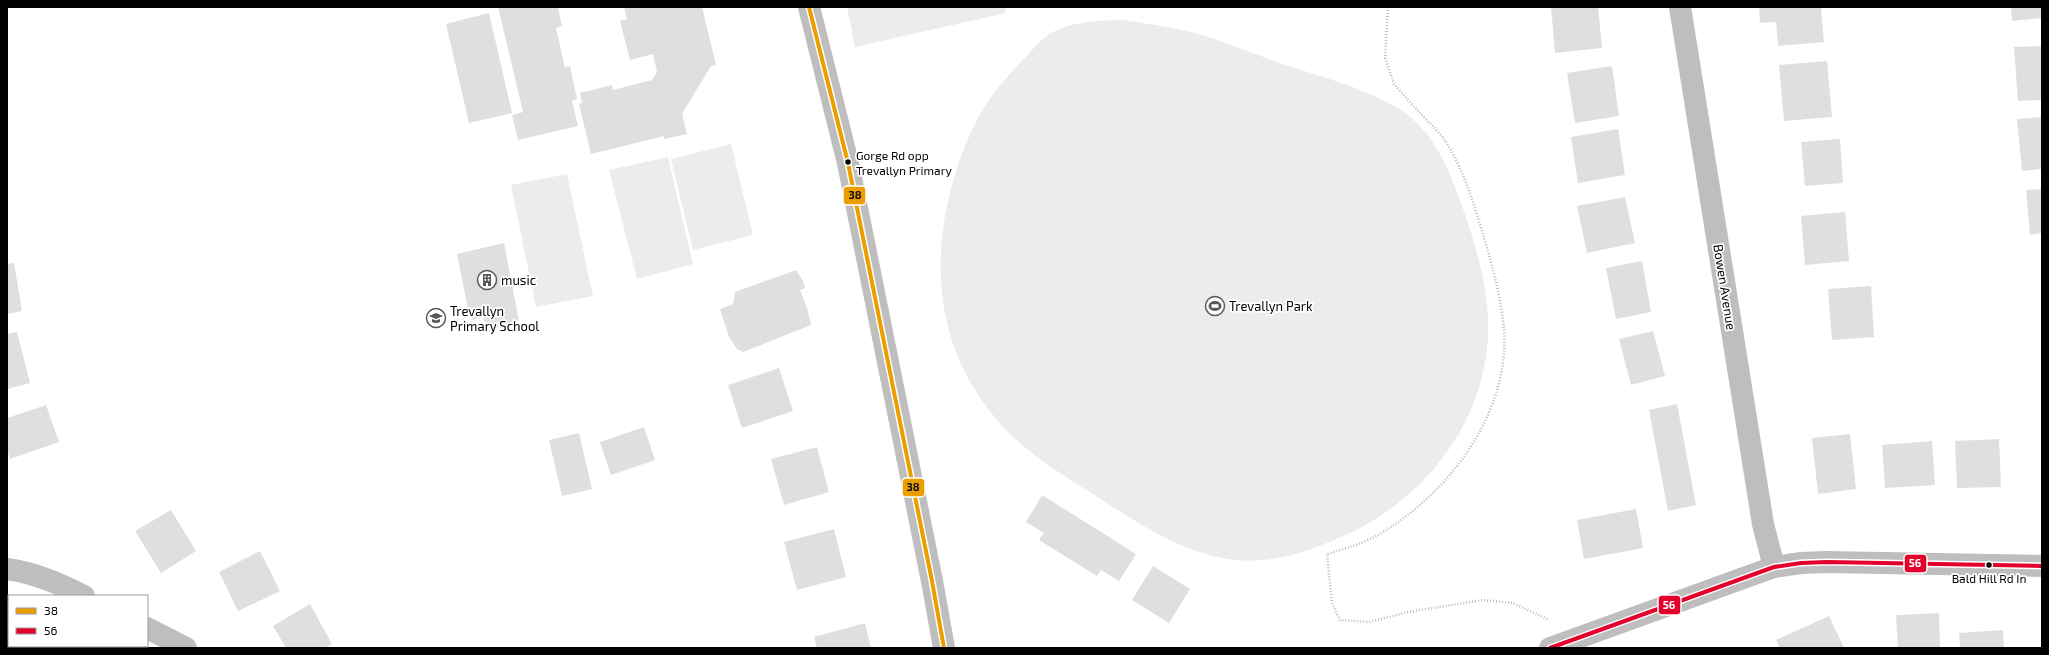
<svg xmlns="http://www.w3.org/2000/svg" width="2049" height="655" font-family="'Exo 2',sans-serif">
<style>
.green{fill:#ececec}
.building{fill:#dfdfdf}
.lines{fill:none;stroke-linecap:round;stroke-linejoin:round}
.path{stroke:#b9b9b9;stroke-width:2.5;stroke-dasharray:1 2;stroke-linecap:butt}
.minor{stroke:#bebebe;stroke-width:22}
.bus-1-casing{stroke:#fff;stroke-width:7}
.bus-2-casing{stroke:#fff;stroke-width:7}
.bus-1{stroke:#eb9e00;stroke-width:4}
.bus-2{stroke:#e4002b;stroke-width:4}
.bus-dot{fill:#000;stroke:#fff;stroke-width:1.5}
.labels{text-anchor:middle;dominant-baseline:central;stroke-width:3.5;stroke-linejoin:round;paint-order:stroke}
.bus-label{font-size:12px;fill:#000;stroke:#fff;text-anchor:start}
.poi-label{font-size:13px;fill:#000;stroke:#fff;text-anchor:start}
.street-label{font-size:13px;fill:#000;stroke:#fff}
.line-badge{stroke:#fff;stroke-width:1.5}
.badge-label{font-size:11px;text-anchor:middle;font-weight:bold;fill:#fff}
.pale-badge-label{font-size:11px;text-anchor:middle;font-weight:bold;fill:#111}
</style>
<rect width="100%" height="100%" fill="#fff"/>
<path class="green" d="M847,7H1005L1006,13L855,47Z
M1122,20C1150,24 1179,28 1206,36C1233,45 1259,56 1286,65C1324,78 1373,90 1405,113C1436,135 1450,172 1462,206C1479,253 1494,307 1486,357C1475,431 1424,495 1358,529C1319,548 1280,564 1235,560C1183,554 1140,524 1096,496C1065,477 1033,457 1007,431C986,409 967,381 956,352C927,279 942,189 977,120C987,100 1002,82 1018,65C1027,56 1037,43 1048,35C1070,21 1096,21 1122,20Z
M731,144L753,235L693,250L671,159Z
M668,157L693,264L637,279L609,170Z
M567,174L593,296L536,307L511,185Z"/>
<path class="building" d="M498,7H558L562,26L556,28L565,68L570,66L577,99L572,101L578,126L518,140L512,115L523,112Z
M624,7H702L716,65L711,66L682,114L687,134L664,139V136L591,154L579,104L582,103L580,93L612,85L613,90L652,80L657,72L653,54L630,60L620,21L627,19Z
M1551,7H1598L1602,48L1555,53Z
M1759,7H1821L1824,42L1778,46L1776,22L1760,23Z
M2011,7H2042V18L2012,21Z
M489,13L512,113L469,123L446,24Z
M2042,46V100L2018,101L2014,47Z
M1827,61L1832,117L1784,121L1779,65Z
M1612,66L1619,116L1575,123L1567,73Z
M2042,117V169L2022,171L2017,119Z
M1618,129L1625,175L1578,183L1571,137Z
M1840,139L1843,183L1805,186L1801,142Z
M2042,189V233L2030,235L2026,190Z
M1625,197L1635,243L1587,253L1577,206Z
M1845,212L1849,261L1805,265L1801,216Z
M504,243L519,321L487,329L483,316L472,320L468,309L457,254Z
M1642,261L1651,312L1616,319L1606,268Z
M14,263L22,311L7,314V264Z
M796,270L803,281L805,288L800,290L807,308L811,325L743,352L737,349L729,337L720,309L733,304L735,292Z
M1871,286L1874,337L1832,340L1828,289Z
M1653,331L1665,376L1631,385L1619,339Z
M17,332L30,383L7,389V334Z
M779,368L793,411L742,428L728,385Z
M1677,404L1696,505L1668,511L1649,410Z
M46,405L59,442L10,459L7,449V418Z
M644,427L655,460L611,475L600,442Z
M579,433L592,489L562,496L549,440Z
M1850,434L1856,489L1818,494L1812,438Z
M1999,439L2001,487L1957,488L1955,441Z
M1932,441L1935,485L1885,488L1882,445Z
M817,447L829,492L784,505L771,459Z
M1042,495L1136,554L1119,581L1101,570L1097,576L1039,540L1044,533L1026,522Z
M1636,509L1643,548L1584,559L1577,520Z
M171,510L196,551L161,573L135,531Z
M834,529L846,577L797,590L784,542Z
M260,551L280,591L238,611L219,572Z
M1153,566L1190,589L1169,623L1132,600Z
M310,604L332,644L325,648H286L273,626Z
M1939,613L1940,648H1898L1896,615Z
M1829,616L1844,648H1780L1776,640Z
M865,623L871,648H817L814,637Z
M2003,630L2004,648H1960L1959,633Z"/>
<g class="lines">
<path class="path" d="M1388,7L1385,58L1394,84C1403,94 1412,105 1422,115C1431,125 1441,133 1448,145C1464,172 1474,204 1483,234C1493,268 1507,318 1504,353C1498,427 1445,494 1383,532C1366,543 1347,548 1327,554L1332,603L1340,620L1369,622L1408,612L1483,600L1513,603L1549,620"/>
<path class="minor" d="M809,7L848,163L932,581L944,648
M1680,7L1763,524L1774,567
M7,569C35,573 58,583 84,596
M147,628L186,648
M1550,648L1774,567L1801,563L1827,562L2042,566"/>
<g class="bus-1-casing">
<path id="bus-1" d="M809,7L848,163L932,581L944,648"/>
</g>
<g class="bus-2-casing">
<path id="bus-2" d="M1550,648L1774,567L1801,563L1827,562L2042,566"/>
</g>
<use href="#bus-1" class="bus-1"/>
<use href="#bus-2" class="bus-2"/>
</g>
<defs>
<g id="building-ring" transform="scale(1)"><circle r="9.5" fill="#fff" stroke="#595959" stroke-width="1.5"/><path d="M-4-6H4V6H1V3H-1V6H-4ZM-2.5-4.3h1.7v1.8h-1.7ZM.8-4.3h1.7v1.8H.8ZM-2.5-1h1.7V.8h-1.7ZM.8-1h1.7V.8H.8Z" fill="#595959"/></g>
<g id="stadium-ring" transform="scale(1)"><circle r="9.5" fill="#fff" stroke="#595959" stroke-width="1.5"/><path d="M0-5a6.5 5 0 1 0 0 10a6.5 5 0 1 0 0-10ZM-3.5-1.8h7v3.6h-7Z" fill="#595959"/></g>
<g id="school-ring" transform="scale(1)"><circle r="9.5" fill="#fff" stroke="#595959" stroke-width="1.5"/><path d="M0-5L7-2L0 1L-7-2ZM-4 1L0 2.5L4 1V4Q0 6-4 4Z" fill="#595959"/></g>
</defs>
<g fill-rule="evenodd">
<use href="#building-ring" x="487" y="280"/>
<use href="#stadium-ring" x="1215" y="306"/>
<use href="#school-ring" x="436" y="318"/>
</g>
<g class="bus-dot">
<circle cx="848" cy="162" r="3.5"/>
<circle cx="1989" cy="565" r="3.5"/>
</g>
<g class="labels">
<g class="bus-label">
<text x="856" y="155">Gorge Rd opp<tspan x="856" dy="15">Trevallyn Primary</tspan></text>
<text x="1989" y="578" text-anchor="middle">Bald Hill Rd In</text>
</g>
<g class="poi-label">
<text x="501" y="280">music</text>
<text x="1229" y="306">Trevallyn Park</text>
<text x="450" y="311">Trevallyn<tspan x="450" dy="15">Primary School</tspan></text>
</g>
<g class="street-label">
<text transform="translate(1725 287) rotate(81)">Bowen Avenue</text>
</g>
</g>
<g class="line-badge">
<rect x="843" y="186" width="23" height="19" rx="4" fill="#eb9e00"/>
<rect x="902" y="478" width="23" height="19" rx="4" fill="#eb9e00"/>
<rect x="1904" y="554" width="23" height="19" rx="4" fill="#e4002b"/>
<rect x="1658" y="595" width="23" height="20" rx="4" fill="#e4002b"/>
</g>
<g class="badge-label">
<text x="1915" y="567">56</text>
<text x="1669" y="609">56</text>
</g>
<g class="pale-badge-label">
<text x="855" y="199">38</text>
<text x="913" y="491">38</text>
</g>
<rect width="2049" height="655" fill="none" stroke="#000000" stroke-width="16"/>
<rect x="8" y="595" width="140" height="52" fill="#ffffff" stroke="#999999"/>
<rect x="16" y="608" width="20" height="6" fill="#eb9e00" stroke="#999999"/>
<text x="44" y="615" font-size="12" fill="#000000">38</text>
<rect x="16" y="628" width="20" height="6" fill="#e4002b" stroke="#999999"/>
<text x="44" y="635" font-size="12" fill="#000000">56</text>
</svg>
